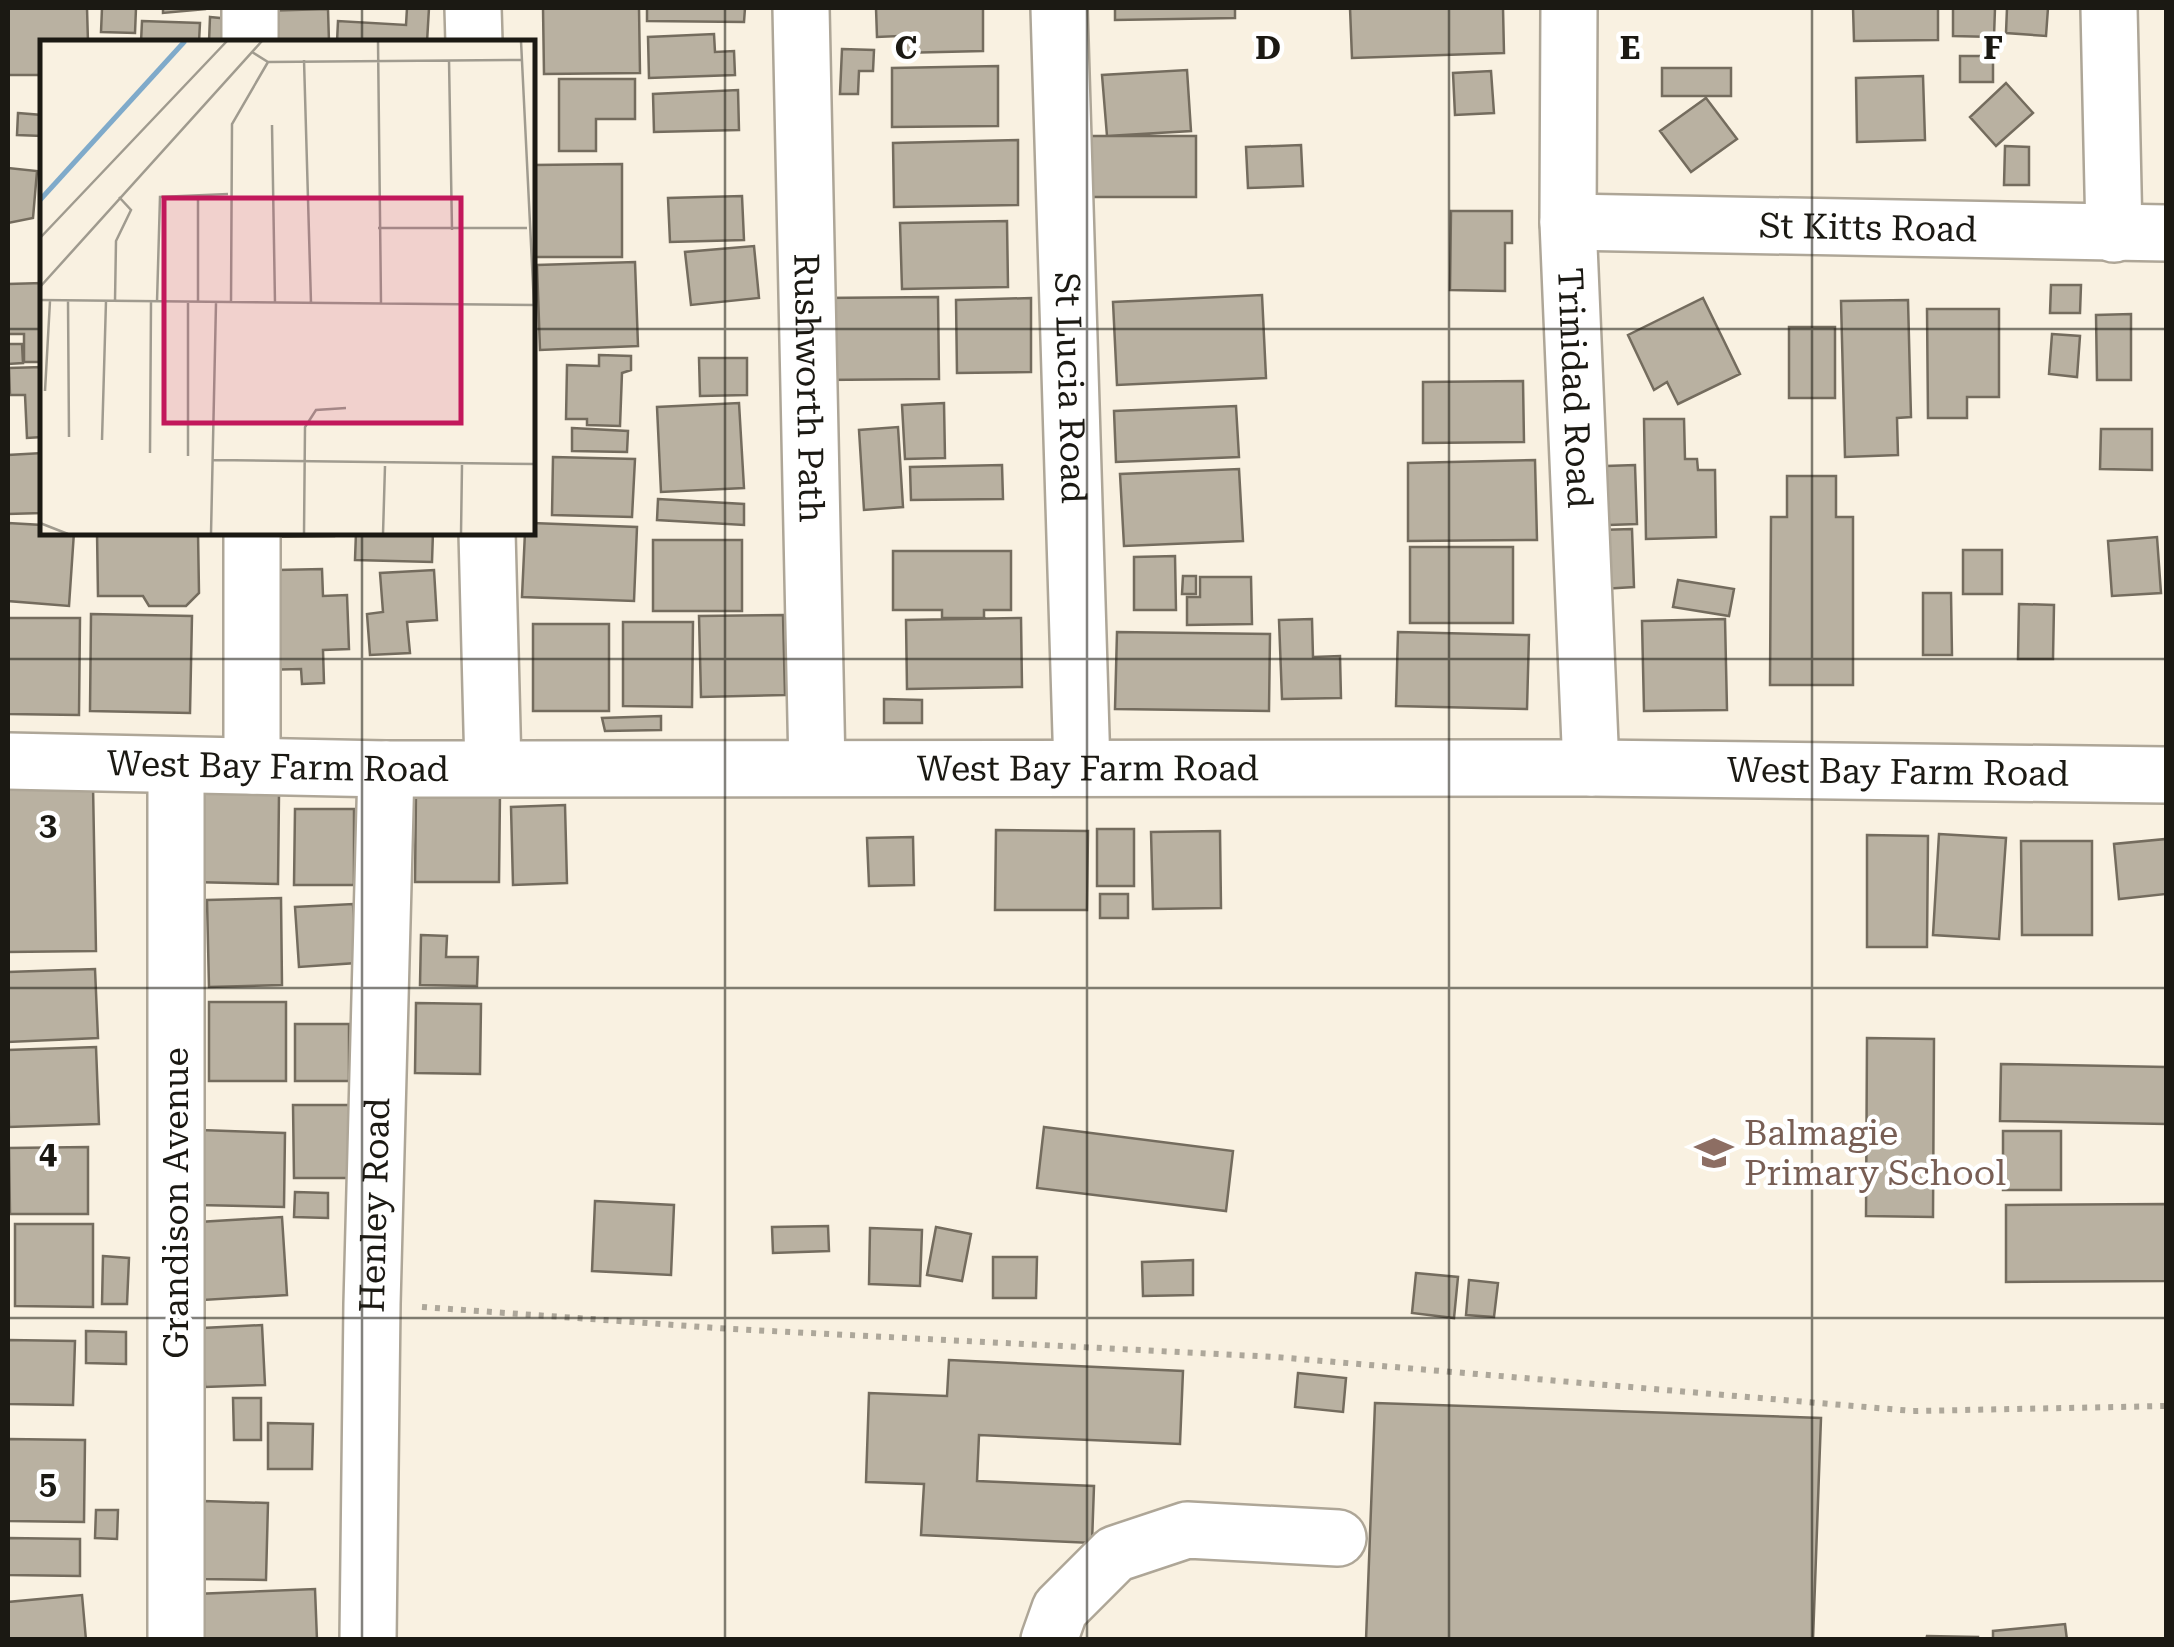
<svg xmlns="http://www.w3.org/2000/svg" width="2174" height="1647" font-family="'Roboto Serif',serif">
<style>
.building{fill:#b9b1a1;stroke:#746c5e;stroke-width:2.5}
.lines{fill:none;stroke-linecap:round;stroke-linejoin:round}
.minor-casing{stroke:#aea697;stroke-width:60}
.path{stroke:#ada79a;stroke-width:6;stroke-dasharray:5 8;stroke-linecap:butt}
.minor{stroke:#fff;stroke-width:55}
.grid{fill:none;stroke:#1b1913;stroke-width:2.5;stroke-opacity:0.55}
.labels{text-anchor:middle;dominant-baseline:central;stroke-width:9;stroke-linejoin:round;paint-order:stroke}
.street-label{font-size:35px;fill:#1b1913;stroke:#fff}
.education-label{font-size:35px;fill:#785e54;stroke:#fff;text-anchor:start}
.inset-river{fill:none;stroke:#7faaca;stroke-width:5}
.inset-road{fill:none;stroke:#a09b8f;stroke-width:2.5}
.view{fill:#c2185b;fill-opacity:0.15;stroke:#c2185b;stroke-width:5}
.inset-edge{fill:none;stroke:#1b1913;stroke-width:5}
.grid-label{font-size:32px;text-anchor:middle;font-weight:bold;fill:#1b1913;stroke:#fff;stroke-width:9;stroke-linejoin:round;paint-order:stroke}
</style>
<rect width="100%" height="100%" fill="#f9f1e1"/>
<path class="building" d="M8,8H87L88,42H42V75H8Z
M102,8H136L135,33L101,32Z
M163,8H205V9L163,13Z
M407,8H429L427,42H337L338,21L406,25Z
M543,8H639L640,73L544,74Z
M647,8H745L744,22L647,21Z
M876,8H983V51L899,53V36L877,37Z
M1115,8H1235V18L1115,20Z
M1350,8H1503L1504,53L1352,58Z
M1853,8H1938V40L1854,41Z
M1953,8H1995L1994,37L1953,36Z
M2007,8H2048L2046,36L2006,33Z
M328,9L329,42H260L259,11Z
M210,17L230,19L229,42H209Z
M142,21L200,23L199,42H141Z
M714,34L715,52L734,51L735,75L649,78L648,37Z
M842,49L874,50L873,71H859L858,94H840Z
M1960,56H1993V82H1960Z
M998,66V126L892,127V68Z
M1662,68H1731V96H1662Z
M1187,70L1191,131L1107,136L1102,75Z
M1491,71L1494,113L1455,115L1453,73Z
M1923,76L1925,140L1857,142L1856,78Z
M559,79H635V119H596V151H559Z
M2006,83L2033,113L1996,146L1970,117Z
M738,90L739,130L654,132L653,94Z
M1706,98L1737,139L1691,172L1660,131Z
M18,113L42,115V136L17,135Z
M1079,136H1196V197H1079Z
M1018,140V205L894,207L893,143Z
M1301,145L1303,186L1248,188L1246,147Z
M2005,146L2029,147V185H2004Z
M622,164V257H532V165Z
M8,168L37,171L33,218L8,223Z
M742,196L744,240L670,242L668,198Z
M1451,211H1512V243H1505V291L1450,290Z
M1007,221L1008,287L902,289L900,223Z
M754,246L759,298L691,305L685,252Z
M635,262L638,346L540,350L537,265Z
M42,283V362H24V334H8V284Z
M2051,285H2081L2080,313H2050Z
M1262,295L1266,378L1117,385L1113,302Z
M938,297L939,379L819,380L818,298Z
M1031,298V372L957,373L956,300Z
M1703,298L1740,374L1678,404L1667,382L1654,390L1628,335Z
M1908,300L1911,417L1897,418L1898,455L1845,457L1841,301Z
M1927,309H1999V397H1967V418H1928Z
M2131,314V380H2097L2096,315Z
M1789,327H1835V398H1789Z
M2052,334L2080,336L2077,377L2049,374Z
M8,344H22L23,363L8,364Z
M599,355L631,356V370L622,373L620,426L587,425V419H566L567,365L599,366Z
M699,358H747V395L700,396Z
M42,367V437L27,438L25,395H10L9,368Z
M1523,381L1524,442L1423,443V382Z
M739,403L744,488L661,492L657,407Z
M944,403L945,458L905,459L902,405Z
M1236,406L1239,457L1116,462L1114,411Z
M1644,419H1684L1685,459H1697L1698,470H1715L1716,537L1646,539Z
M898,427L903,507L864,510L859,430Z
M572,428L628,431L627,452L572,451Z
M2101,429H2152V470L2100,469Z
M42,453V513L8,514V455Z
M553,457L635,459L632,517L552,515Z
M1535,460L1537,540L1408,541V463Z
M1002,465L1003,499L911,500L910,467Z
M1635,465L1637,524L1609,525L1606,466Z
M1239,469L1243,541L1124,546L1120,474Z
M1787,476H1836V517H1853V685H1770L1771,517H1787Z
M658,499L744,504V525L657,520Z
M8,523L42,525V532H74L69,606L8,601Z
M532,523L637,527L634,601L522,597L525,532H532Z
M1632,529L1634,587L1602,589L1599,530Z
M97,532H198L199,593L186,606H149L143,596H98Z
M260,532H334V536L260,537Z
M356,532H433L432,562L355,560Z
M2157,537L2161,593L2112,596L2108,541Z
M653,540H742V611H653Z
M1410,547H1513V623H1410Z
M1963,550H2002V594H1963Z
M893,551H1011V610H984V618H942V610H893Z
M1175,556L1176,610H1134V557Z
M322,569L323,596L347,595L349,649L323,650L324,683L302,684L301,669L261,670L277,570Z
M434,570L437,620L407,622L410,653L370,655L367,614L383,612L380,573Z
M1183,576H1196V594H1182Z
M1200,577H1251L1252,624L1187,625V597H1200Z
M1678,580L1734,589L1729,616L1673,607Z
M1923,593H1951L1952,655H1923Z
M2019,604L2054,605L2053,659H2018Z
M91,614L192,616L190,713L90,711Z
M783,615L785,695L701,697L699,616Z
M8,618H80L79,715L8,714Z
M1021,618L1022,687L907,689L906,620Z
M1312,619L1313,657L1340,656L1341,698L1282,699L1279,620Z
M1725,619L1727,710L1644,711L1642,621Z
M623,622H693L692,707L623,706Z
M533,624H609V711H533Z
M1117,632L1270,634L1269,711L1115,709Z
M1398,632L1529,635L1527,709L1396,706Z
M884,699L922,700V723H884Z
M661,716V730L605,731L602,718Z
M93,785L96,951L8,952V787Z
M416,792L500,793L499,882H415Z
M193,793L279,794L278,884L192,882Z
M565,805L567,883L513,885L511,807Z
M295,809H354V885H294Z
M1097,829H1134V886H1097Z
M996,830L1088,831L1087,910H995Z
M1220,831L1221,908L1153,909L1151,832Z
M1939,834L2006,838L1999,939L1933,935Z
M1867,835L1928,836L1927,947H1867Z
M913,837L914,885L869,886L867,838Z
M2166,839V894L2119,899L2114,844Z
M2021,841H2092V935H2022Z
M1100,894H1128V918H1100Z
M281,898L282,985L209,987L207,900Z
M353,904L356,963L299,967L295,907Z
M421,935L447,936L446,957H478L477,986L420,985Z
M95,969L98,1038L8,1042V972Z
M209,1002H286V1081H209Z
M416,1003L481,1004L480,1074L415,1073Z
M295,1024H349V1081H295Z
M1867,1038L1934,1039L1933,1217L1866,1216Z
M96,1047L99,1124L9,1127L8,1050Z
M2001,1064L2166,1067V1124L2000,1121Z
M293,1105H359V1178H294Z
M1044,1127L1233,1151L1226,1211L1037,1188Z
M200,1130L285,1133L284,1207L198,1205Z
M2003,1131H2061V1190H2003Z
M88,1147V1214H10L9,1148Z
M295,1192L328,1193V1218L294,1217Z
M595,1201L674,1205L671,1275L592,1271Z
M2166,1204V1281L2006,1282V1205Z
M282,1217L287,1295L203,1300L199,1222Z
M15,1224H93V1307L15,1306Z
M828,1226L829,1251L773,1253L772,1227Z
M936,1227L971,1234L962,1281L927,1275Z
M870,1228L922,1230L920,1286L869,1284Z
M103,1256L129,1258L127,1304H102Z
M993,1257H1037L1036,1298H993Z
M1193,1260V1295L1143,1296L1142,1262Z
M1416,1273L1458,1277L1454,1318L1412,1313Z
M1469,1280L1498,1283L1494,1317L1466,1315Z
M262,1325L265,1385L205,1387L203,1328Z
M86,1331L126,1332V1364L86,1363Z
M8,1340L75,1341L73,1405L8,1404Z
M949,1360L1183,1371L1180,1444L979,1435L977,1481L1094,1486L1092,1543L921,1535L924,1484L866,1482L869,1393L947,1396Z
M1298,1373L1346,1378L1343,1412L1295,1407Z
M233,1398H261V1440H234Z
M1375,1403L1821,1418L1813,1640H1366Z
M268,1423L313,1424L312,1469H268Z
M8,1439L85,1440L84,1522L8,1521Z
M203,1501L268,1503L266,1580L202,1579Z
M96,1510H118L117,1539L95,1538Z
M8,1538L80,1539V1576L8,1575Z
M315,1589L317,1640H196L195,1594Z
M82,1595L86,1640H8V1602Z
M2065,1624L2067,1640H1993V1631Z
M1927,1636L1978,1637V1640H1926Z"/>
<g class="lines">
<g class="minor-casing">
<g id="minor">
<path d="M250,8V42"/>
<path d="M473,8L474,42"/>
<path id="s1" d="M801,8L817,768"/>
<path id="s2" d="M1059,8L1082,768"/>
<path id="s3" d="M1569,8L1568,222L1591,768"/>
<path d="M2109,8L2114,234"/>
<path id="s4" d="M1568,222L2166,233"/>
<path d="M252,532V766"/>
<path d="M487,532L493,768"/>
<path id="s5" d="M8,761L386,769L1591,768L2166,775"/>
<path d="M176,766V1640"/>
<path id="s6" d="M368,1640L372,1304L386,769"/>
<path d="M1049,1640L1060,1609L1115,1554L1187,1530L1338,1538"/>
</g>
</g>
<path class="path" d="M422,1307L731,1329L1276,1357L1913,1411L2166,1406"/>
<use href="#minor" class="minor"/>
</g>
<path class="grid" d="M362,8V42M725,8V1640M1087,8V1640M1449,8V1640M1812,8V1640M8,329H42M532,329H2166M362,532V1640M8,659H2166M8,988H2166M8,1318H2166"/>
<defs>
<g id="school-bare" transform="scale(3)"><path d="M0-5L7-2L0 1L-7-2ZM-4 1L0 2.5L4 1V4Q0 6-4 4Z" fill="#8d6e63" stroke="#fff" stroke-width="2.5" paint-order="stroke"/></g>
</defs>
<g fill-rule="evenodd">
<use href="#school-bare" x="1714" y="1153"/>
</g>
<g class="labels">
<g class="street-label">
<text stroke="none"><textPath href="#s4" startOffset="300">St Kitts Road</textPath></text>
<text stroke="none"><textPath href="#s1" startOffset="380">Rushworth Path</textPath></text>
<text stroke="none"><textPath href="#s2" startOffset="380">St Lucia Road</textPath></text>
<text stroke="none"><textPath href="#s3" startOffset="380">Trinidad Road</textPath></text>
<text stroke="none"><textPath href="#s5" startOffset="270">West Bay Farm Road</textPath></text>
<text stroke="none"><textPath href="#s5" startOffset="1080">West Bay Farm Road</textPath></text>
<text stroke="none"><textPath href="#s5" startOffset="1890">West Bay Farm Road</textPath></text>
<text transform="translate(176 1203) rotate(-90)">Grandison Avenue</text>
<text stroke="none"><textPath href="#s6" startOffset="435">Henley Road</textPath></text>
</g>
<g class="education-label">
<text x="1744" y="1133">Balmagie<tspan x="1744" dy="40">Primary School</tspan></text>
</g>
</g>
<g transform="translate(40 40)">
<rect width="495" height="495" fill="#f9f1e1"/>
<path class="inset-river" d="M0,160L145,1"/>
<path class="inset-road" d="M338,1L341,263M481,1L494,265M212,12L228,22L481,20M264,20L271,263M409,20L412,190M232,85L235,263M158,156V262M338,188H487M0,198L187,1M0,247L222,1M0,260L495,265M28,261L29,397M75,261L76,201L91,170L79,157M117,262L120,157L188,154M148,262V416M191,263L192,84L228,22M5,351L10,261M62,400L66,261M110,413L111,262M173,420L495,424M0,483L28,494M171,494L176,263M264,494L265,387L276,370L306,368M343,494L345,426M421,494L422,425"/>
<path class="view" d="M124,158H421V383H124Z"/>
<rect width="495" height="495" class="inset-edge"/>
</g>
<g class="grid-label">
<text x="906" y="59">C</text>
<text x="1268" y="59">D</text>
<text x="1630" y="59">E</text>
<text x="1993" y="59">F</text>
<text x="48" y="835">3</text>
<text x="48" y="1164">4</text>
<text x="48" y="1494">5</text>
</g>
<rect width="2174" height="1647" fill="none" stroke="#1b1913" stroke-width="20"/>
</svg>
